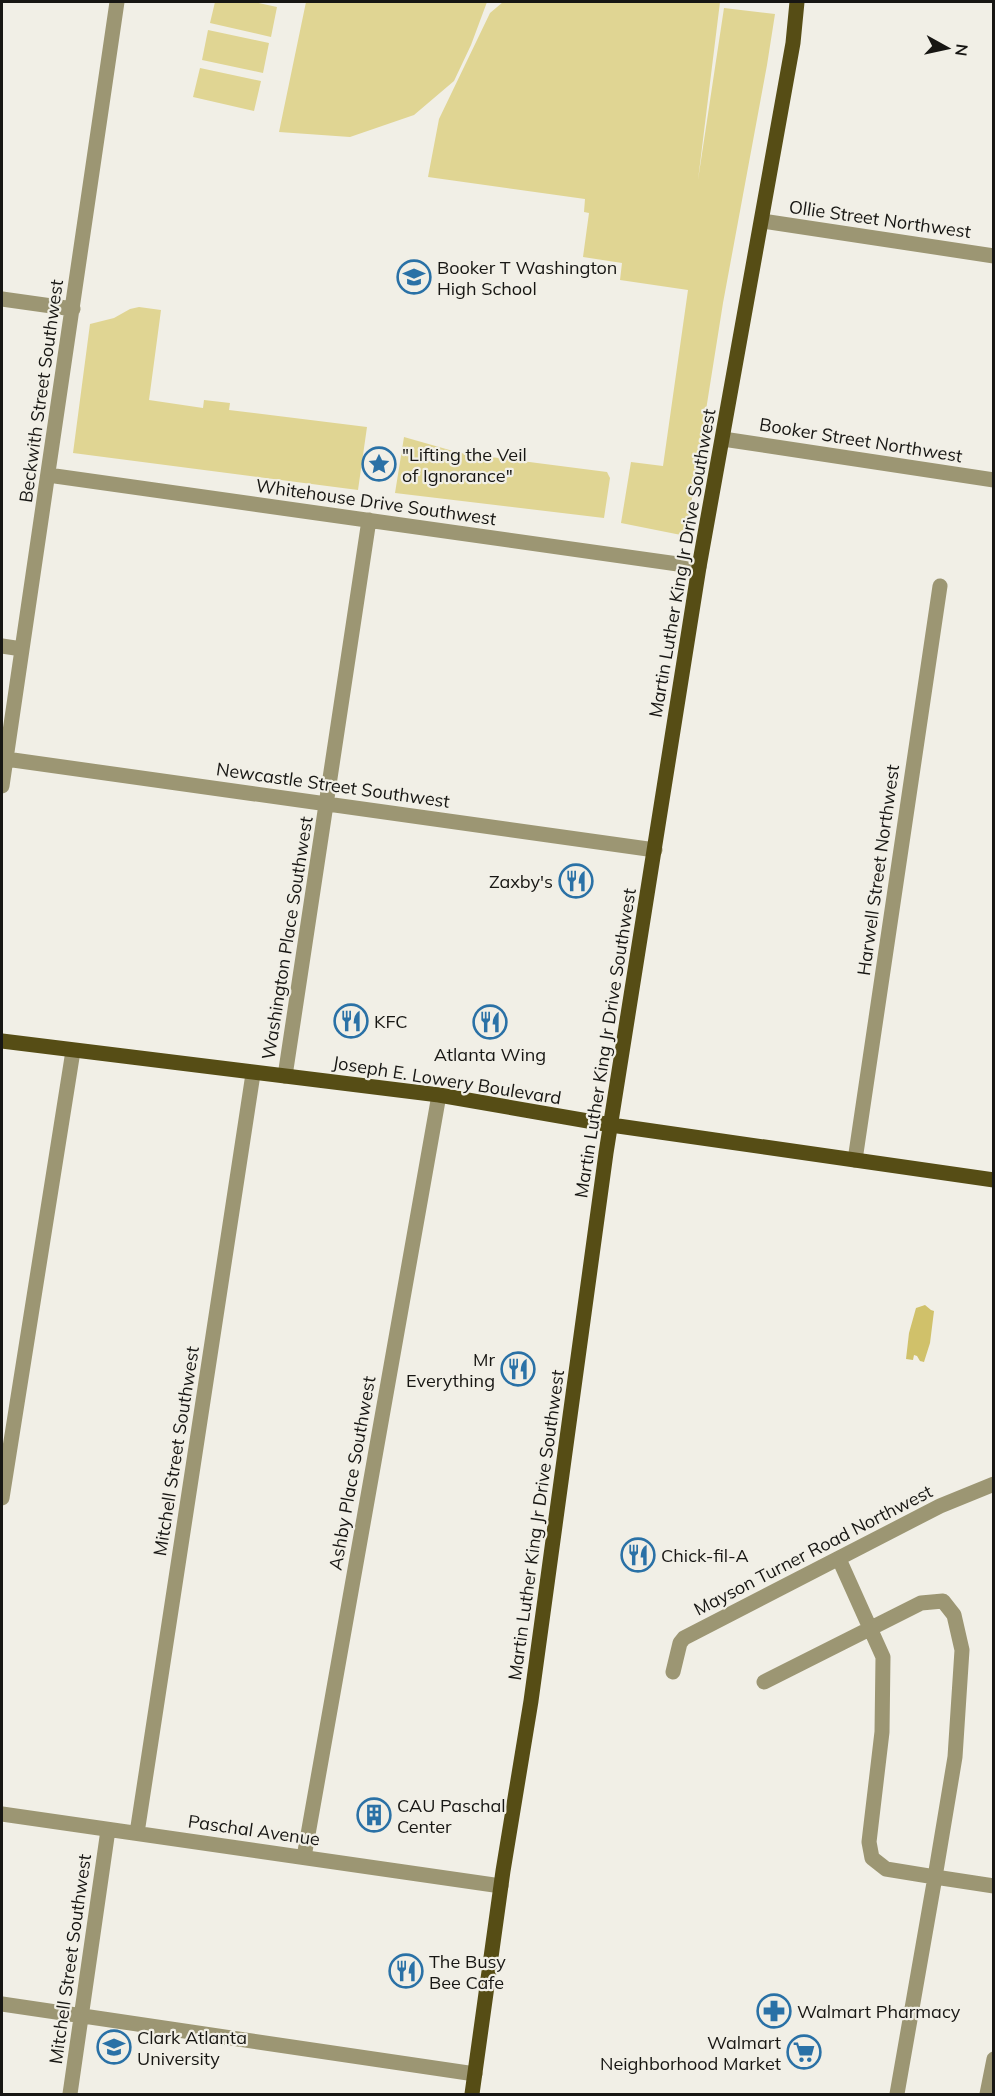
<svg xmlns="http://www.w3.org/2000/svg" width="995" height="2096" font-family="Mulish,sans-serif">
<style>
.green{fill:#e0d593}
.water{fill:#d0c16a}
.lines{fill:none;stroke-linecap:round;stroke-linejoin:round}
.minor{stroke:#9c9673;stroke-width:15}
.major{stroke:#564d15;stroke-width:15}
.labels{text-anchor:middle;dominant-baseline:central;stroke-width:4.5;stroke-linejoin:round;paint-order:stroke}
.street-label{font-size:18px;fill:#171613;stroke:#f1efe6}
.poi-label{font-size:18px;fill:#171613;stroke:#f1efe6;text-anchor:start}
</style>
<rect width="100%" height="100%" fill="#f1efe6"/>
<path class="green" d="M215,2H254L277,7L271,37L210,23Z
M306,2H487L471,45L454,81L414,115L350,137L279,132Z
M503,2H720L698,180L724,8L775,14L767,65L723,303L686,536L621,523L631,462L663,466L688,290L620,280L622,263L583,257L589,213L584,212L585,199L428,177L439,119L490,13Z
M208,30L269,43L263,73L202,60Z
M200,68L261,81L254,111L193,97Z
M139,307L161,310L149,400L203,408L204,400L230,403L229,410L367,427L358,490L73,453L90,324L114,318L130,309Z
M404,437L460,453L607,472L610,478L604,518L395,493Z"/>
<path class="water" d="M925,1305L931,1310L934,1311L930,1343L924,1362L920,1361L917,1356L914,1355L913,1360L906,1359L909,1333L916,1308Z"/>
<g class="lines">
<path class="minor" d="M762,221L994,256
M2,299L73,309
M723,439L994,480
M48,475L699,567
M2,646L22,649
M6,759L655,850
M2,786L117,2
M285,1076L369,520
M855,1160L940,586
M2,1498L73,1051
M839,1559L883,1657L882,1732L869,1842L872,1858L886,1869L935,1877L897,2094
M673,1672L680,1643L684,1638L940,1506L994,1484
M764,1682L921,1603L943,1601L954,1615L962,1650L955,1757L935,1877L994,1886
M2,1814L501,1886
M137,1833L253,1074
M304,1857L439,1095
M2,2004L475,2074
M70,2094L108,1830
M987,2094L994,2059"/>
<path class="major" d="M2,1041L439,1095L611,1125L994,1180
M472,2094L503,1871L531,1701L606,1153L699,567L793,43L797,2"/>
</g>
<defs>
<g id="school-ring" transform="scale(1.725)"><circle r="9.5" fill="#f1efe6" stroke="#2a71a6" stroke-width="1.5"/><path d="M0-5L7-2L0 1L-7-2ZM-4 1L0 2.5L4 1V4Q0 6-4 4Z" fill="#2a71a6"/></g>
<g id="sight-ring" transform="scale(1.725)"><circle r="9.5" fill="#f1efe6" stroke="#2a71a6" stroke-width="1.5"/><path d="M0-6L1.8-2.2L6-1.7L2.9 1.2L3.7 5.4L0 3.3L-3.7 5.4L-2.9 1.2L-6-1.7L-1.8-2.2Z" fill="#2a71a6"/></g>
<g id="restaurant-ring" transform="scale(1.725)"><circle r="9.5" fill="#f1efe6" stroke="#2a71a6" stroke-width="1.5"/><path d="M-5-6h1v4h1v-4h1v4h1v-4h1v5L-1.5 .5V6h-2V.5L-5-1ZM5-6V6H3V1.5H1.5Q1.5-4 5-6Z" fill="#2a71a6"/></g>
<g id="building-ring" transform="scale(1.725)"><circle r="9.5" fill="#f1efe6" stroke="#2a71a6" stroke-width="1.5"/><path d="M-4-6H4V6H1V3H-1V6H-4ZM-2.5-4.3h1.7v1.8h-1.7ZM.8-4.3h1.7v1.8H.8ZM-2.5-1h1.7V.8h-1.7ZM.8-1h1.7V.8H.8Z" fill="#2a71a6"/></g>
<g id="pharmacy-ring" transform="scale(1.725)"><circle r="9.5" fill="#f1efe6" stroke="#2a71a6" stroke-width="1.5"/><path d="M-2-6h4v4h4v4h-4v4h-4v-4h-4v-4h4Z" fill="#2a71a6"/></g>
<g id="university-ring" transform="scale(1.725)"><circle r="9.5" fill="#f1efe6" stroke="#2a71a6" stroke-width="1.5"/><path d="M0-5L7-2L0 1L-7-2ZM-4 1L0 2.5L4 1V4Q0 6-4 4Z" fill="#2a71a6"/></g>
<g id="supermarket-ring" transform="scale(1.725)"><circle r="9.5" fill="#f1efe6" stroke="#2a71a6" stroke-width="1.5"/><path d="M-6-5.5h2.5l.6 2H6L4.5 2H-2.5L-4.4-4H-6ZM-1.5 3.2a1.3 1.3 0 1 0 .1 0ZM3 3.2a1.3 1.3 0 1 0 .1 0Z" fill="#2a71a6"/></g>
</defs>
<g fill-rule="evenodd">
<use href="#school-ring" x="414" y="277"/>
<use href="#sight-ring" x="379" y="464"/>
<use href="#restaurant-ring" x="576" y="881"/>
<use href="#restaurant-ring" x="351" y="1021"/>
<use href="#restaurant-ring" x="490" y="1022"/>
<use href="#restaurant-ring" x="518" y="1369"/>
<use href="#restaurant-ring" x="638" y="1555"/>
<use href="#building-ring" x="374" y="1815"/>
<use href="#restaurant-ring" x="406" y="1971"/>
<use href="#pharmacy-ring" x="774" y="2011"/>
<use href="#university-ring" x="114" y="2047"/>
<use href="#supermarket-ring" x="804" y="2052"/>
</g>
<g class="labels">
<g class="street-label">
<text transform="translate(880 219) rotate(8)">Ollie Street Northwest</text>
<text transform="translate(41 391) rotate(-82)">Beckwith Street Southwest</text>
<text transform="translate(861 440) rotate(9)">Booker Street Northwest</text>
<text transform="translate(376 502) rotate(8)">Whitehouse Drive Southwest</text>
<text transform="translate(682 563) rotate(-80)">Martin Luther King Jr Drive Southwest</text>
<text transform="translate(333 785) rotate(8)">Newcastle Street Southwest</text>
<text transform="translate(878 870) rotate(-82)">Harwell Street Northwest</text>
<text transform="translate(287 938) rotate(-81)">Washington Place Southwest</text>
<text transform="translate(605 1043) rotate(-81)">Martin Luther King Jr Drive Southwest</text>
<text transform="translate(447 1080) rotate(9)">Joseph E. Lowery Boulevard</text>
<text transform="translate(176 1451) rotate(-81)">Mitchell Street Southwest</text>
<text transform="translate(352 1473) rotate(-80)">Ashby Place Southwest</text>
<text transform="translate(536 1525) rotate(-82)">Martin Luther King Jr Drive Southwest</text>
<text transform="translate(813 1550) rotate(-27)">Mayson Turner Road Northwest</text>
<text transform="translate(254 1830) rotate(8)">Paschal Avenue</text>
<text transform="translate(70 1959) rotate(-82)">Mitchell Street Southwest</text>
</g>
<g class="poi-label">
<text x="437" y="267">Booker T Washington<tspan x="437" dy="21">High School</tspan></text>
<text x="402" y="454">"Lifting the Veil<tspan x="402" dy="21">of Ignorance"</tspan></text>
<text x="553" y="881" text-anchor="end">Zaxby's</text>
<text x="374" y="1021">KFC</text>
<text x="490" y="1054" text-anchor="middle">Atlanta Wing</text>
<text x="495" y="1359" text-anchor="end">Mr<tspan x="495" dy="21">Everything</tspan></text>
<text x="661" y="1555">Chick-fil-A</text>
<text x="397" y="1805">CAU Paschal<tspan x="397" dy="21">Center</tspan></text>
<text x="429" y="1961">The Busy<tspan x="429" dy="21">Bee Cafe</tspan></text>
<text x="797" y="2011">Walmart Pharmacy</text>
<text x="137" y="2037">Clark Atlanta<tspan x="137" dy="21">University</tspan></text>
<text x="781" y="2042" text-anchor="end">Walmart<tspan x="781" dy="21">Neighborhood Market</tspan></text>
</g>
</g>
<rect width="995" height="2096" fill="none" stroke="#171613" stroke-width="6"/>
<g transform="translate(947 48) rotate(98)" stroke="#f1efe6" stroke-width="4.5" paint-order="stroke">
<path d="M0-4.5L10 22L0 15L-10 22Z" fill="#171613"/>
<text y="-9" font-size="16" font-weight="bold" text-anchor="middle" fill="#171613">N</text>
</g>
</svg>
